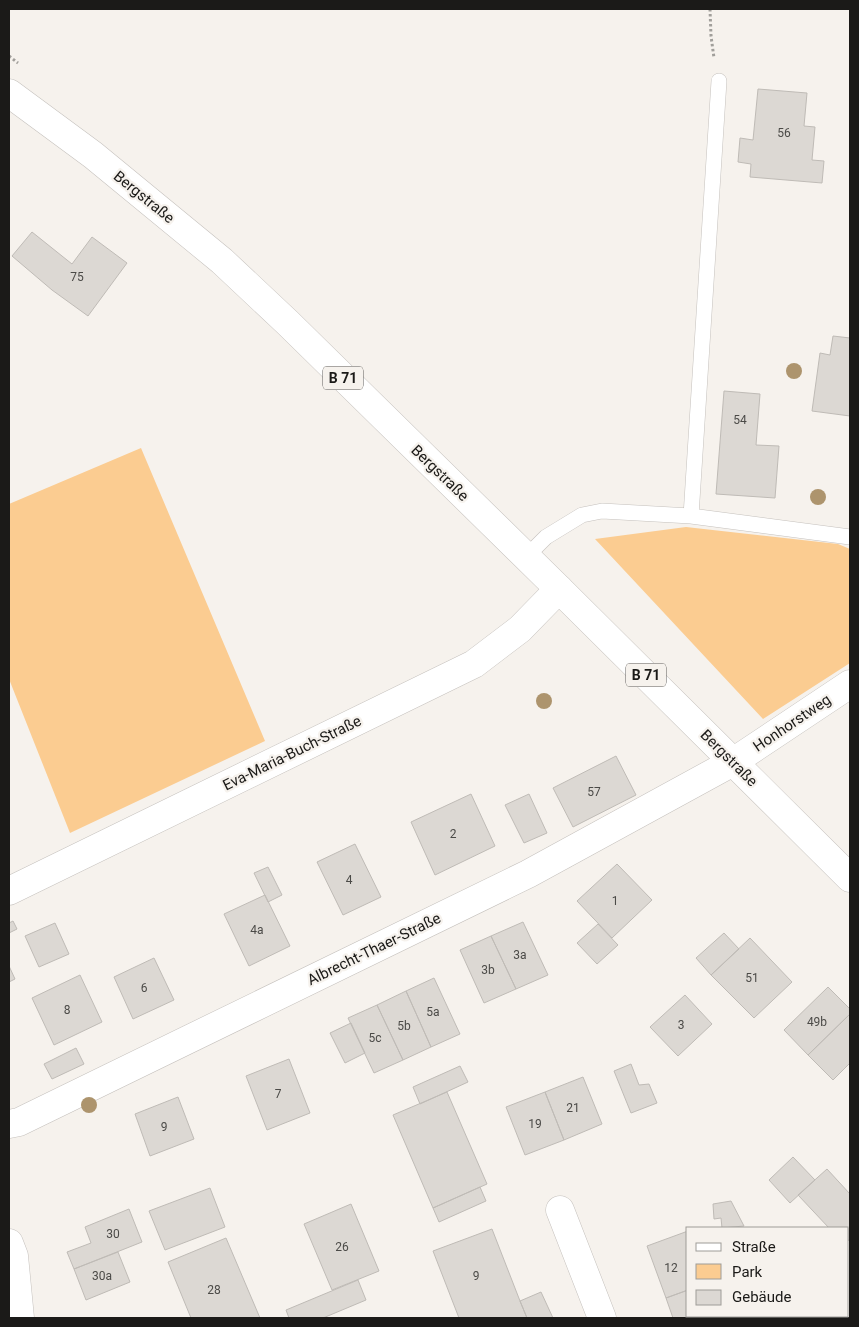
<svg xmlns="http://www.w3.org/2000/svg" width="859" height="1327" font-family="Roboto,sans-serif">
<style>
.green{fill:#fbcc91}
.building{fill:#dcd8d3;stroke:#bfbbb6}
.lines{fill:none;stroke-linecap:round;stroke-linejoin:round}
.lane-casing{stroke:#c5c1bd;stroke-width:16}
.street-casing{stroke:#c5c1bd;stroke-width:29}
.primary-casing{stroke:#c5c1bd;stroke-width:29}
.path{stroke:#a19f9b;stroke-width:3;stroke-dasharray:2.5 2.5;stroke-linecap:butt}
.lane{stroke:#fff;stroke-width:15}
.street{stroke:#fff;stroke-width:28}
.primary{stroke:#fff;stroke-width:28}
.tree{fill:#ad946d}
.labels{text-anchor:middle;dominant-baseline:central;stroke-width:4.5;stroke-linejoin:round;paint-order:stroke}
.number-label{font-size:12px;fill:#4b4a47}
.shield{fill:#f6f2ed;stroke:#5d5b58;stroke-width:1}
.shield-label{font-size:14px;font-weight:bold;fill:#1b1a18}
.street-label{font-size:15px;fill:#1b1a18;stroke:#f6f2ed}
</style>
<rect width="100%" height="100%" fill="#f6f2ed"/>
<path class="green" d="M141,448L265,741L70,833L9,679V504Z
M686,527L838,544L850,549V663L763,719L595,539Z"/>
<path class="building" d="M758,89L807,93L804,126L815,127L812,160L824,161L822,183L750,177L751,164L738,162L740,138L753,140Z
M32,232L72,264L92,237L127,263L88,316L52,290L12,256Z
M833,336L850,338V416L812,411L820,353L830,355Z
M724,391L760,394L756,445L779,446L775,498L716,494Z
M616,756L636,795L573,827L553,788Z
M471,794L495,846L435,875L411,822Z
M529,794L547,833L524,843L505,805Z
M355,844L381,897L343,915L317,862Z
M617,864L652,900L612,938L577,901Z
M268,867L282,895L268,902L254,873Z
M265,895L290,946L249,966L224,914Z
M13,921L17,929L9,933V923Z
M523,922L548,975L516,989L491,936Z
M55,923L69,954L39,967L25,936Z
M598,924L618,945L597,964L577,943Z
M724,933L739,949L711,975L696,958Z
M491,936L516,989L484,1003L460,950Z
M750,938L792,982L754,1018L711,975Z
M154,958L174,1000L133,1019L114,977Z
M9,966L15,979L9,982Z
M80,975L102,1022L54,1045L32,998Z
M434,978L460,1034L431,1047L406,991Z
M828,987L850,1009V1014L808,1055L784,1030Z
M406,991L431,1047L403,1060L377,1005Z
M685,995L712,1024L678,1056L650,1027Z
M377,1005L403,1060L374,1073L348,1018Z
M850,1014V1063L833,1080L808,1055Z
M351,1023L365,1053L345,1063L330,1033Z
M76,1048L84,1064L52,1079L44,1064Z
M289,1059L310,1113L267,1130L246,1076Z
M631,1064L639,1085L649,1084L657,1103L631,1113L614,1071Z
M460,1066L468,1082L420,1104L413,1087Z
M583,1077L602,1124L564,1140L545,1092Z
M447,1092L487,1184L433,1208L393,1115Z
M545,1092L564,1140L525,1155L506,1107Z
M178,1097L194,1139L150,1156L135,1114Z
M793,1157L815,1180L790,1203L769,1180Z
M827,1169L850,1194V1238L848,1241V1228H829L798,1195Z
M480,1187L486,1201L439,1222L433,1208Z
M210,1188L225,1227L165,1250L149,1211Z
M731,1201L744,1226L722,1228L721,1218L714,1219L713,1204Z
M351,1204L379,1271L332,1290L304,1224Z
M129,1209L142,1242L74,1269L67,1252L91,1243L85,1227Z
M492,1229L520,1301L527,1318H459L433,1251Z
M688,1231V1290L666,1298L647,1246Z
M226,1238L260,1318H191L168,1262Z
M118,1252L130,1282L86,1300L74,1269Z
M358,1280L366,1300L323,1318H289L286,1310Z
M688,1290V1316H736L737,1318H673L666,1298Z
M541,1292L553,1318H527L520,1301Z
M769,1316H790L784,1318H770Z"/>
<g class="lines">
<g class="lane-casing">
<path id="lane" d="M691,516L719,81
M526,557L546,537L582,515L602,511L691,516L850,537"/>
</g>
<g class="street-casing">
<path id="street" d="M9,891L474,664L520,629L559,589
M9,1124L19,1122L528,874L733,762L850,684
M560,1210L602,1318
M9,1243L14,1256L20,1318"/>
</g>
<g class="primary-casing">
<path id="primary" d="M9,93L93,155L222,261L288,323L559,589L850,878"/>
</g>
<path class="path" d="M710,9L711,36L714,58
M9,56L18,63"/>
<use href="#lane" class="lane"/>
<use href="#street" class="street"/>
<use href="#primary" class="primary"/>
</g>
<g class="tree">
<circle cx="794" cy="371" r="8"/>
<circle cx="818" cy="497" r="8"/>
<circle cx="544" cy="701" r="8"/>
<circle cx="89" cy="1105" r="8"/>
</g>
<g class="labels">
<g class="number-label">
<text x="784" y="133">56</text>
<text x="77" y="277">75</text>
<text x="740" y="420">54</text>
<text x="594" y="792">57</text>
<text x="453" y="834">2</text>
<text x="349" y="880">4</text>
<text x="615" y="901">1</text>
<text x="257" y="930">4a</text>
<text x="520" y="955">3a</text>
<text x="488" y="970">3b</text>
<text x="752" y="978">51</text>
<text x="144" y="988">6</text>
<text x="67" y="1010">8</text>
<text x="433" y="1012">5a</text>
<text x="817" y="1022">49b</text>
<text x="681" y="1025">3</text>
<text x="404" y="1026">5b</text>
<text x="375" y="1038">5c</text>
<text x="278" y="1094">7</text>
<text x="573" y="1108">21</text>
<text x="535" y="1124">19</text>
<text x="164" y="1127">9</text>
<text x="113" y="1234">30</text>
<text x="342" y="1247">26</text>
<text x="671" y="1268">12</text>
<text x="102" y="1276">30a</text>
<text x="476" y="1276">9</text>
<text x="214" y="1290">28</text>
</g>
<g class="shield">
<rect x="323" y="366.5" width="40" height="23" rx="4"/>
<rect x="626" y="663.5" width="40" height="23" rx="4"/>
</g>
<g class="shield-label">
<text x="343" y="378">B 71</text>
<text x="646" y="675">B 71</text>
</g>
<g class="street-label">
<text transform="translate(144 197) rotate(39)">Bergstraße</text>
<text transform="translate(440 473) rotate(44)">Bergstraße</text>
<text transform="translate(792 723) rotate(-34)">Honhorstweg</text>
<text transform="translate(292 753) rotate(-26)">Eva-Maria-Buch-Straße</text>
<text transform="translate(729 758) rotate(45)">Bergstraße</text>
<text transform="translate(374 949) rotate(-26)">Albrecht-Thaer-Straße</text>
</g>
</g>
<rect width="859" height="1327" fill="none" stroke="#1b1a18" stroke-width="20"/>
<rect x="686" y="1227" width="162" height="90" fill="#f6f2ed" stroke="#9e9c98"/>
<rect x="696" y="1243" width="25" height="8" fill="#ffffff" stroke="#9e9c98"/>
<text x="732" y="1252" font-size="15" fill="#1b1a18">Straße</text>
<rect x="696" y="1264" width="25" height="15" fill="#fbcc91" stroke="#9e9c98"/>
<text x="732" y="1277" font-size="15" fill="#1b1a18">Park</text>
<rect x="696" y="1290" width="25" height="15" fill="#dcd8d3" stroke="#9e9c98"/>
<text x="732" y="1302" font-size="15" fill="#1b1a18">Gebäude</text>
</svg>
